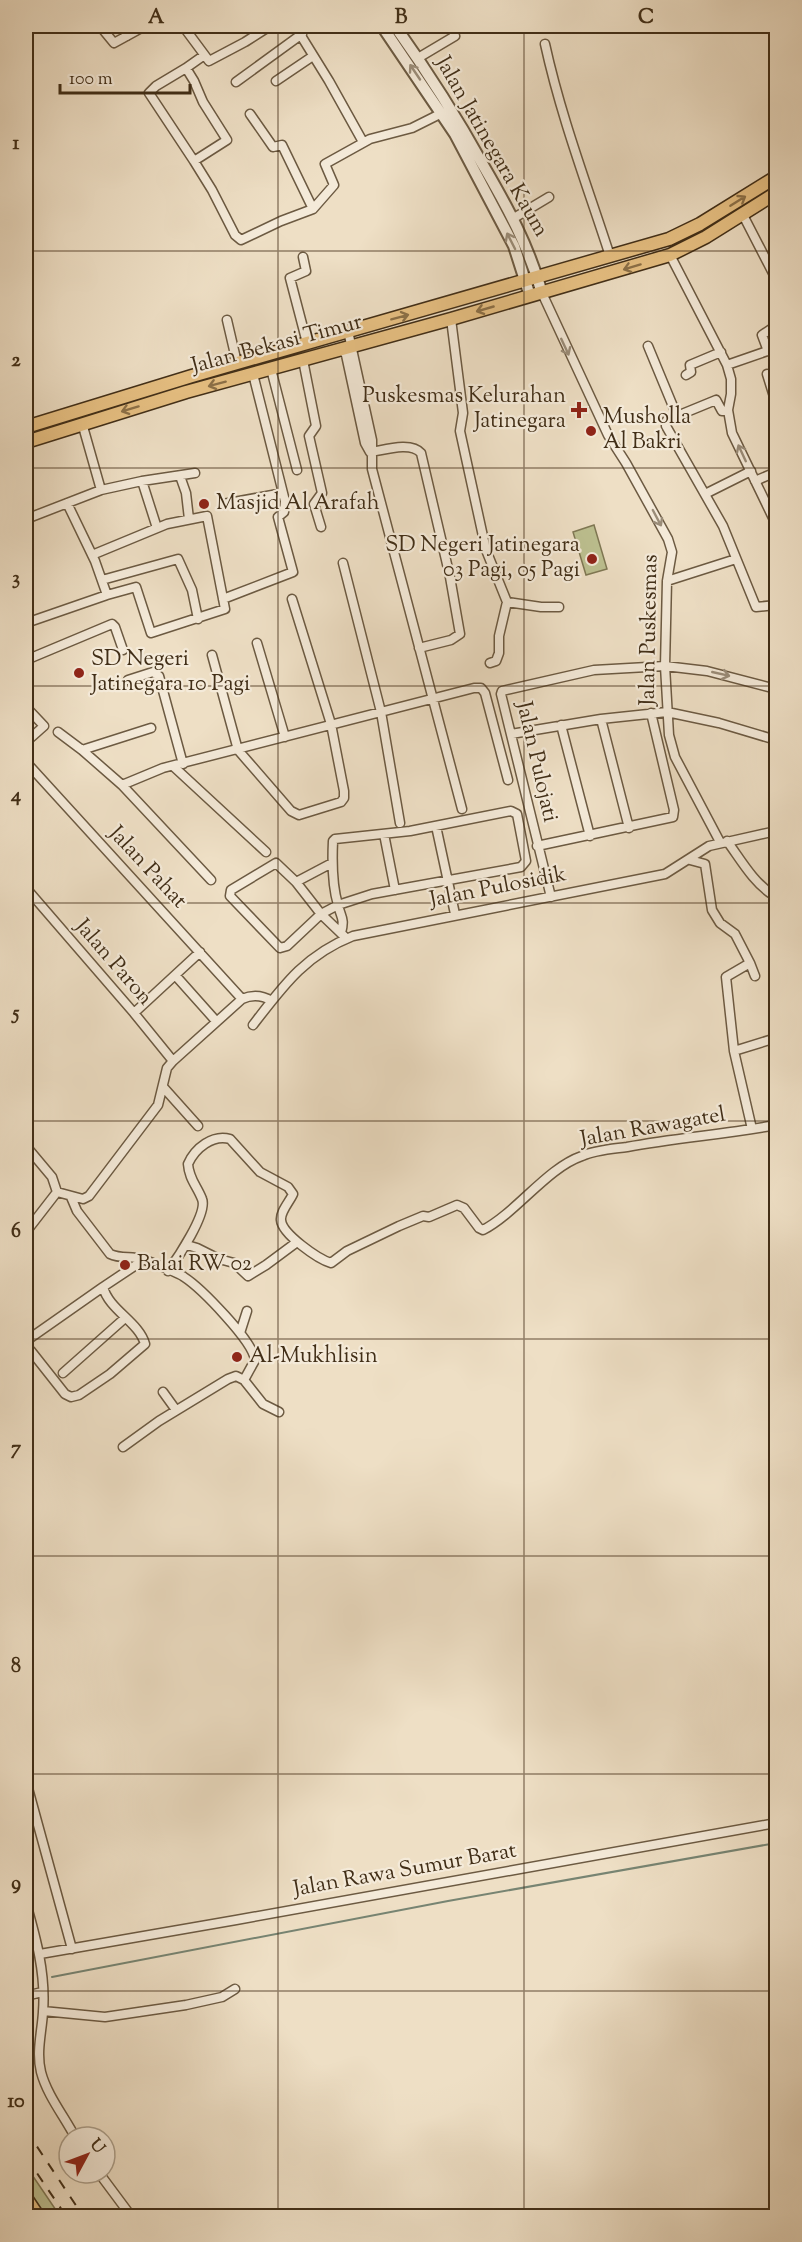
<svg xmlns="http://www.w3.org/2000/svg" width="802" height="2242" font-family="'Sorts Mill Goudy',serif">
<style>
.green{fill:#bdc191;stroke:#7f7854;stroke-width:1.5}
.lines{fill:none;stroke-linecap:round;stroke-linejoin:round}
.stream{stroke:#778472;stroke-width:2}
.minor-casing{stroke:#6c5a42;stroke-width:11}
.tertiary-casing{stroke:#6c5a42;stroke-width:14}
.primary-casing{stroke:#412e17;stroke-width:15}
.minor{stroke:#f4ead9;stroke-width:8}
.tertiary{stroke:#f4ead9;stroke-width:10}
.primary{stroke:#e7c082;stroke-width:12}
.rail{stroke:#412e17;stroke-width:2;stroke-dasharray:10 10;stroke-linecap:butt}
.oneway{stroke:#9a8c78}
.oneway2{stroke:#8c7047}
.grid{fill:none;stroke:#412e17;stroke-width:1.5;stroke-opacity:0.55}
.poi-dot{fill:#8f2418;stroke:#f4ead9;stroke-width:2}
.labels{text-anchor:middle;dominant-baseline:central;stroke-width:4.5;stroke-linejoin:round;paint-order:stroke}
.street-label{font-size:22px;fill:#412e17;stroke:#f4ead9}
.poi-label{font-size:22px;fill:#412e17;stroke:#f4ead9;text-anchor:start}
.neatline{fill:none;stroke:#412e17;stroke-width:2}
.grid-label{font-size:20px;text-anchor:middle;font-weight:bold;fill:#412e17}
</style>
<rect width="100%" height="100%" fill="#eedfc5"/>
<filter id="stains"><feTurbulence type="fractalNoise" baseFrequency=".00333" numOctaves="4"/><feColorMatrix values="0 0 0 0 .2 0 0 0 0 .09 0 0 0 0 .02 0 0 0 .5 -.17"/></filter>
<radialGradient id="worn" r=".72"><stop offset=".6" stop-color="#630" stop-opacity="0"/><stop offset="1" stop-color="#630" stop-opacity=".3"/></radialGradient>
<path class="green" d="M594,525L607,569L586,575L573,532Z
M26,2166L60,2216H38L26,2198Z"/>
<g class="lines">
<path class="stream" d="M52,1977L448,1901L776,1843
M26,1982L31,1981"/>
<g class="minor-casing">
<path id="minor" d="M100,26L114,43L145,26
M121,26L127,36
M183,26L209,61L245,42L270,26
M295,26L329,81L363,142
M545,44C561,117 587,185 610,256
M203,56L186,68L194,81L203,102L227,140L194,161L212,190L235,235L241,240L281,221L313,209L334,185L325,164L370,139L412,128L442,113
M418,58L455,36L451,26
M186,68L156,86L149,93L194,161
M276,81L313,56
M236,82L302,34
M250,114L273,147L282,145L313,209
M743,215L776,279
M514,218L549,197
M670,255L727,365L731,379V394L728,410L732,433L776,524
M303,257L306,271L290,278L307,343
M542,293L608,435L626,463L668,539L672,552L667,581L665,666L669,735L675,757L720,842
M451,319L463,413L460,431L486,550L507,602L541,607H559
M227,320L237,363
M348,331L372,440V469L462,809
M648,346L677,416L667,420L666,426L723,526L756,607L776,605
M342,349L346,355L365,443L370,452
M768,351L762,335L774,327L776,321
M303,360L316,426L309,436L322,493L314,504L321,527
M727,365L776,348
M271,369L297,470
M767,374L776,403
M686,375L691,372L690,365L721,352
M677,416L716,400L722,411L728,410
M82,423L101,490
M371,452C384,450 411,441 421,453L450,577L460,634L451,640L419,648
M180,476L186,493L189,519
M142,481L157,528
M755,481L776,472
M705,494L751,471
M67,503L95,561L107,595
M223,504L283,493
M26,519L101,490L142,481L195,473
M343,563L381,712L400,823
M102,580L178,559L192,590L198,619
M667,581L736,559
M223,599L293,572L278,517L284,512L285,501L253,374
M26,623L107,595L136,587L151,633L225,609L207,516L167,524L92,555
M257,643L285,737
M212,655L238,750L291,811L299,815L341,802L344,798V791L331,724L292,599
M26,660L112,624L115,627L123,650
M490,663L496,661L499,653V636L507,602
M128,680L153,672L159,676L183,764
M26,707L44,726L26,742
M601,719L629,828
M561,725L590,836
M58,732L82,750L122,785L211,880
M511,734L601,719L667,712L719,723L776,740
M82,750L151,728
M26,762L242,999
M173,766L266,852
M122,785L163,768L474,688H481L485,693L508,780
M436,826L455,914
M384,834L395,890
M727,841C741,860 753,882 773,895L776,894
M537,846L673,817L674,810L651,713
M690,860L705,864L712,910L720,923L735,934L750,963L726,977L734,1051L752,1129
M296,882L332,863
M26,888L134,1013L173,1061
M551,897L501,694L502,691L594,670L665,666L707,671L776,689
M341,933C345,918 341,918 338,905C332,885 332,862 333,841L335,839L410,831L511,811L517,814L526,861L521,867L372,894L338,905L321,914L296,882L276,863L231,890L230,896L280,948L287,946L321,914L346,938
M750,963L755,976
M175,975L216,1021
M134,1013L200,952
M253,1025C283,986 305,955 353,936L665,874L709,846L776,831
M734,1051L776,1038
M164,1088L198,1126
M26,1146L52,1177L57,1192L26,1232
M57,1192L83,1199L89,1196L158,1105L167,1068L173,1061L242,999C253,994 262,995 272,1001
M71,1197L77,1211L110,1254C120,1259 131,1256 142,1259C148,1261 179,1273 184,1277C201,1288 253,1341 255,1360L244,1380L263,1404L279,1412
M187,1245L197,1248L219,1259L234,1263L248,1276L266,1265L297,1242
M168,1271C177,1259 208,1213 202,1199C197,1186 189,1179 188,1164C195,1148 213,1134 230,1139L260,1172L288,1187L293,1194C290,1201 280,1212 281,1220C282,1234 318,1259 331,1263L347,1251L399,1226L423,1216L429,1217L457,1205L464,1208L479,1228L483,1230C517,1212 547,1168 582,1156C595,1150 612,1149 627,1147C676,1138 727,1134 776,1125
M240,1333L247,1311
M26,1341L103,1287
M26,1348L31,1351L65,1394L71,1397L79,1395L110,1374L145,1344C139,1322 109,1310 103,1287L139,1263L141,1259
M63,1373L125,1318
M163,1392L176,1410
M123,1447L159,1421L228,1379L236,1376L244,1380
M26,1781L72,1949
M26,1903C36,1938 46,1974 43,2012C42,2031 36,2052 41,2072C47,2095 64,2116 75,2137
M40,1954L236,1920L776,1823
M26,1996L42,1992
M43,2011L105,2017L186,2005L222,1997L235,1989
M99,2173L131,2216"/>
</g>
<g class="tertiary-casing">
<path id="tertiary" d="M382,26L455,134L514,246L530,296
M395,26C427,71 456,116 483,165C508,208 528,245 542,293"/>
</g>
<g class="primary-casing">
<path id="primary" d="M26,427L192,376L669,239L700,224L776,177
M26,442L186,392L451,319L670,255L706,237L776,193
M26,2198L38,2216"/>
</g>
<use href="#minor" class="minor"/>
<use href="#tertiary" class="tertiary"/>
<use href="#primary" class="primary"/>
<path class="rail" d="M26,2130L83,2216
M26,2157L66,2216"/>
</g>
<defs><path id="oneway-shaft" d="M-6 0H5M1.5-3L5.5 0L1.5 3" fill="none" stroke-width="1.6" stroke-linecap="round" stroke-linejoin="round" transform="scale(1.5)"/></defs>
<g class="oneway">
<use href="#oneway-shaft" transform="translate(415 72) rotate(-124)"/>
<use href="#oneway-shaft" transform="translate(511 241) rotate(-117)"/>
<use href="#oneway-shaft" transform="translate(565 347) rotate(65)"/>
<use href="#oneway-shaft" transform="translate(742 453) rotate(-115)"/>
<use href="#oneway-shaft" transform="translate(657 518) rotate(62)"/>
<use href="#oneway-shaft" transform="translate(721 674) rotate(13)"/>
</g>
<g class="oneway2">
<use href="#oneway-shaft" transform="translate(738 201) rotate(-32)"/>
<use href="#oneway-shaft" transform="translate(632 267) rotate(163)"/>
<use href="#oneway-shaft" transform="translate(485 309) rotate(164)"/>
<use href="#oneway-shaft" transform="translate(400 317) rotate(-15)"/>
<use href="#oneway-shaft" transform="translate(217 384) rotate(165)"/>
<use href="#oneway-shaft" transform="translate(130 409) rotate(163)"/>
</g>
<path class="grid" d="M278,26V2216M524,26V2216M26,251H776M26,468H776M26,686H776M26,903H776M26,1121H776M26,1339H776M26,1556H776M26,1774H776M26,1991H776"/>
<g class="poi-dot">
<path d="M576 401h6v6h6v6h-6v6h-6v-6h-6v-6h6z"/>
<circle cx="591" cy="431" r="6"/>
<circle cx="204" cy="504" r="6"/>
<circle cx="592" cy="559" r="6"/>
<circle cx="79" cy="673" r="6"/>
<circle cx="125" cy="1265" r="6"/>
<circle cx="237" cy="1357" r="6"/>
</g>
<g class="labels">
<g class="street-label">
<text transform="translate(491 147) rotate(60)">Jalan Jatinegara Kaum</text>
<text transform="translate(277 345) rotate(-15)">Jalan Bekasi Timur</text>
<text transform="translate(650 630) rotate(-89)">Jalan Puskesmas</text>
<text transform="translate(536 762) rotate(77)">Jalan Pulojati</text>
<text transform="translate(147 868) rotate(47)">Jalan Pahat</text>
<text transform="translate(498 888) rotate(-11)">Jalan Pulosidik</text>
<text transform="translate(113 963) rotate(49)">Jalan Paron</text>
<text transform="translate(653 1128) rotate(-10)">Jalan Rawagatel</text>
<text transform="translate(405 1871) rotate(-10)">Jalan Rawa Sumur Barat</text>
</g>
<g class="poi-label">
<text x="566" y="397" text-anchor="end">Puskesmas Kelurahan<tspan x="566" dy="25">Jatinegara</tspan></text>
<text x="603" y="418">Musholla<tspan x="603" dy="25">Al Bakri</tspan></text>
<text x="216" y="504">Masjid Al Arafah</text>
<text x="580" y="546" text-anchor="end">SD Negeri Jatinegara<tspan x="580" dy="25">03 Pagi, 05 Pagi</tspan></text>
<text x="91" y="660">SD Negeri<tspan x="91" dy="25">Jatinegara 10 Pagi</tspan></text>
<text x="137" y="1265">Balai RW 02</text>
<text x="249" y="1357">Al-Mukhlisin</text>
</g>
</g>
<rect width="802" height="2242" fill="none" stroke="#eedfc5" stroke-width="66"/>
<g transform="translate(87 2155) rotate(49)"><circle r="28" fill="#f4ead9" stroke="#ac9f8b" stroke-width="1.5"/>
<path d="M0-4.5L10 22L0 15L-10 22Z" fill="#8f2418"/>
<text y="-9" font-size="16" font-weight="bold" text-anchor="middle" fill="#412e17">U</text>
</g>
<path d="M60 84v9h130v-9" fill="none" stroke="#412e17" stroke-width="3"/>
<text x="69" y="84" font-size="18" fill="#412e17" stroke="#f4ead9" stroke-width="4.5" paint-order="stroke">100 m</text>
<rect x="33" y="33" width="736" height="2176" class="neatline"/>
<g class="grid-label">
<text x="156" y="23">A</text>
<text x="401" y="23">B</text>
<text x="646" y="23">C</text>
<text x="16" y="149">1</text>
<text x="16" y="366">2</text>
<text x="16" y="584">3</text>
<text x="16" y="801">4</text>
<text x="16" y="1019">5</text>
<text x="16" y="1237">6</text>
<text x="16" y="1454">7</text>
<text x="16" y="1672">8</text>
<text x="16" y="1889">9</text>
<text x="16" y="2107">10</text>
</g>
<rect width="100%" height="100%" filter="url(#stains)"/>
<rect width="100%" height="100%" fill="url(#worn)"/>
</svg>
